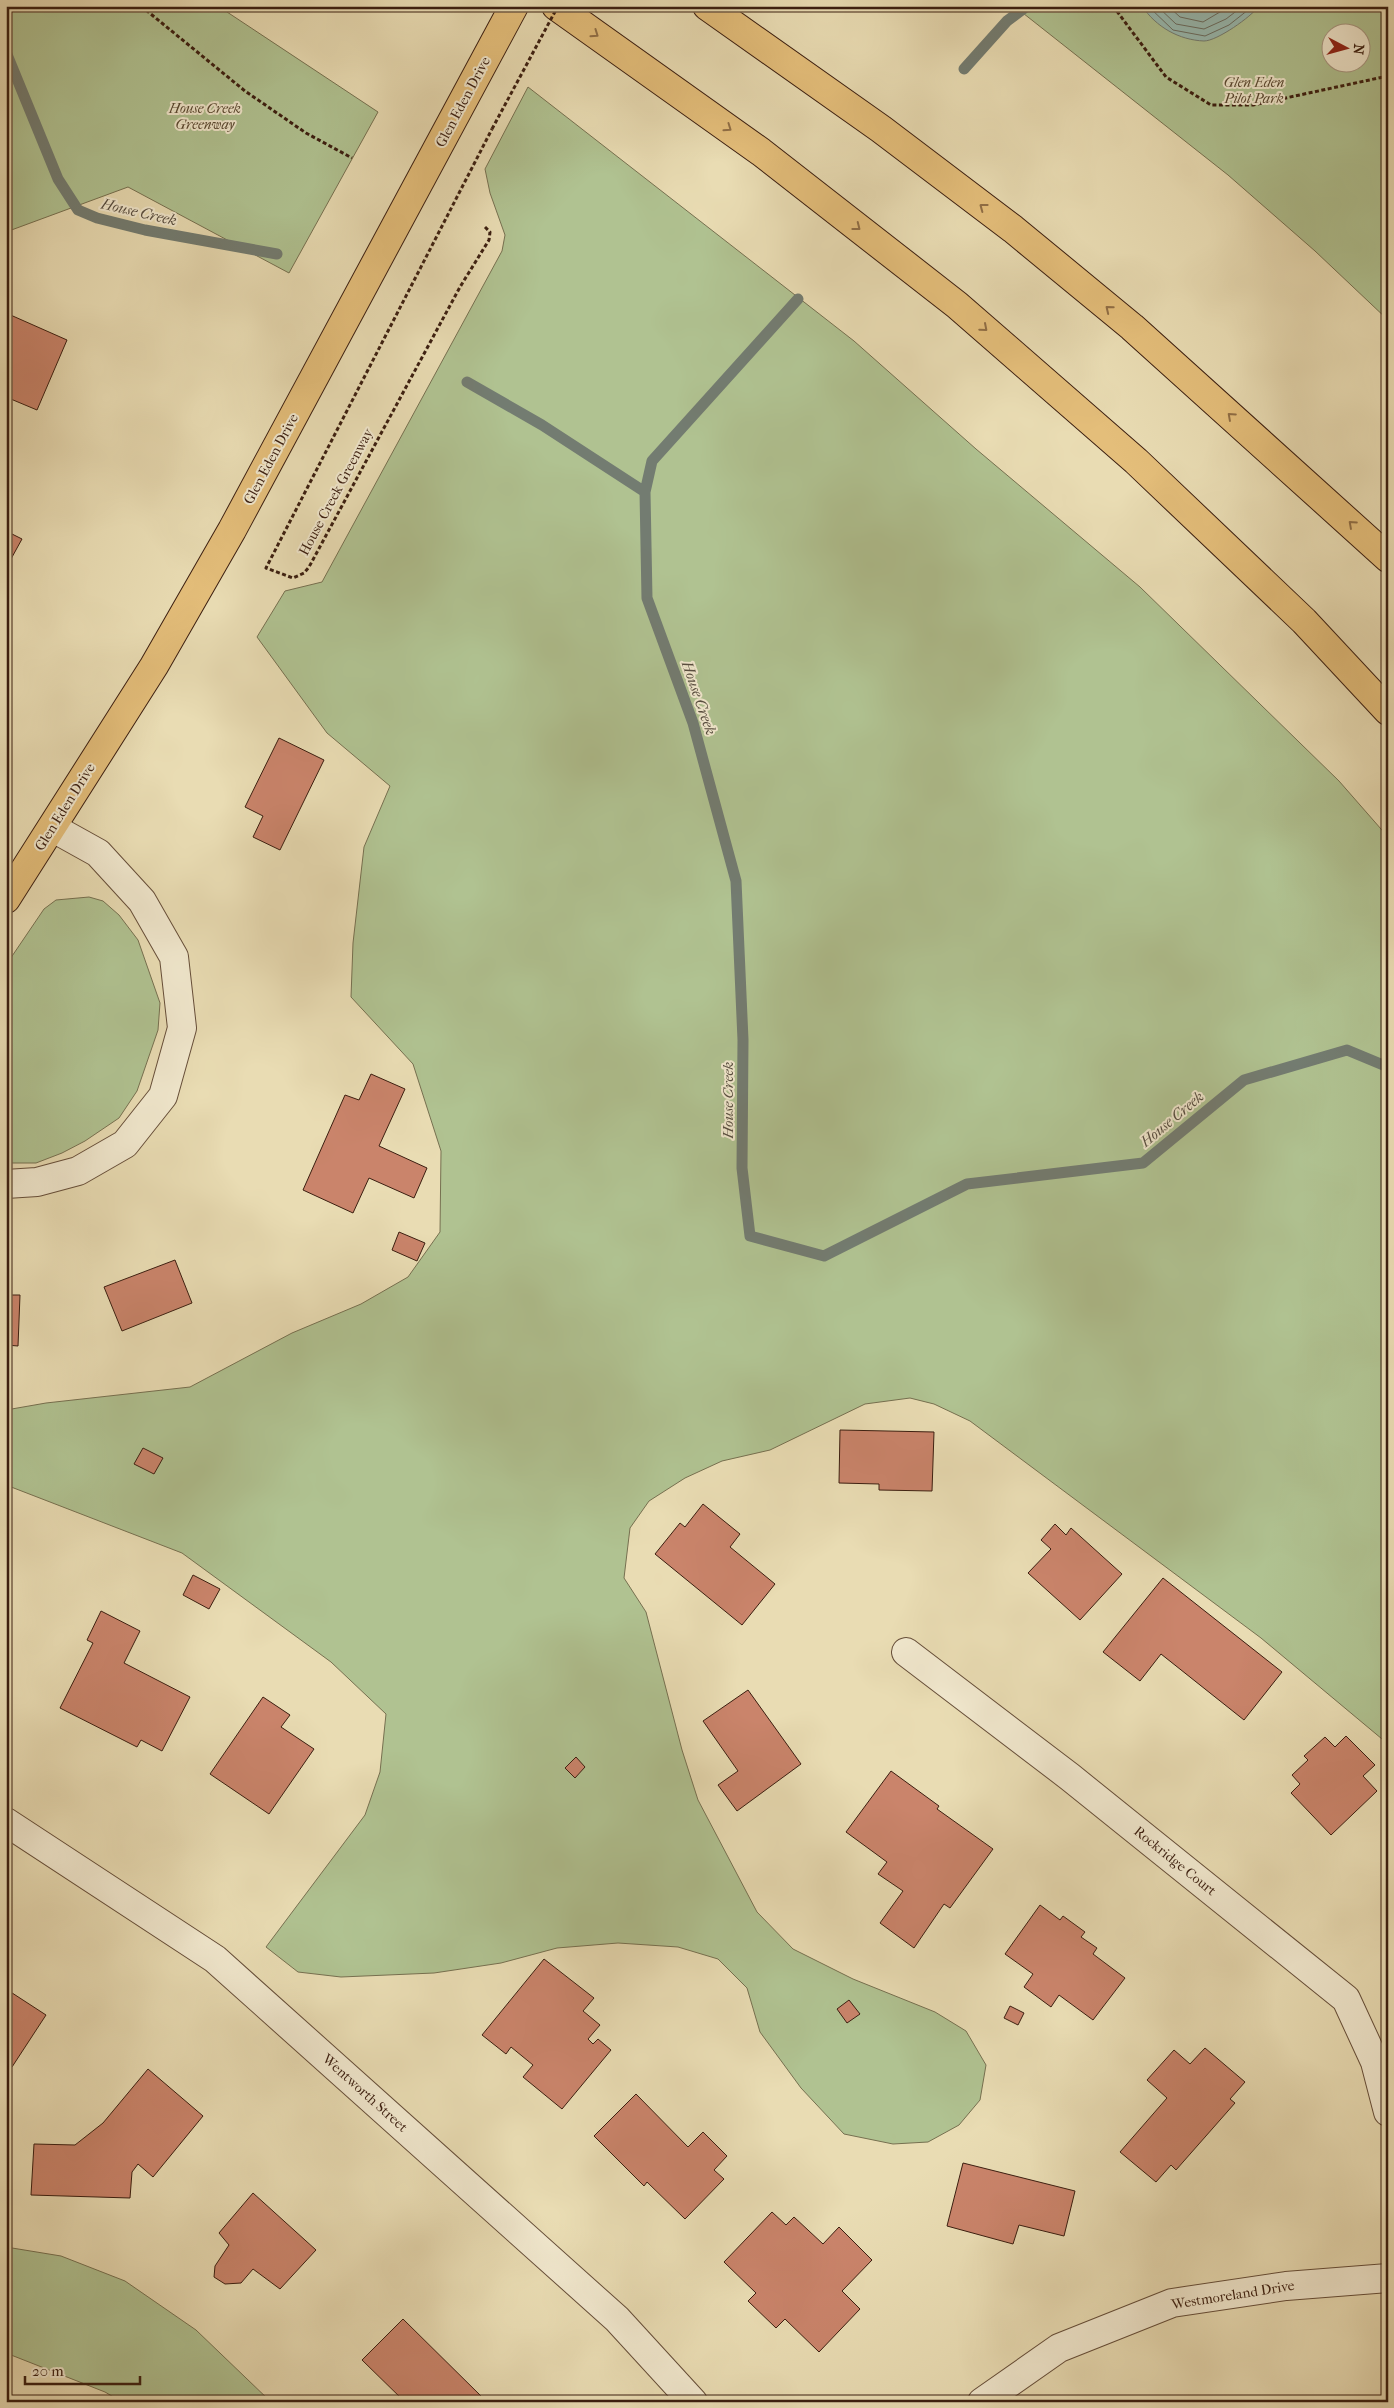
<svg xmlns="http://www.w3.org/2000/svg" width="1394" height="2408" font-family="'IM FELL French Canon',serif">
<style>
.green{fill:#b0c291;stroke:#767050;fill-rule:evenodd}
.water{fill:#98bab1;stroke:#737c71}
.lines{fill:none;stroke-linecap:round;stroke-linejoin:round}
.shore{stroke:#6a6c60;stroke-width:1}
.stream{stroke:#737c71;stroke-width:11}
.building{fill:#ca846b;stroke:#3b1e10}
.minor-casing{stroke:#664e39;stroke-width:30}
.major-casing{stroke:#3b1e10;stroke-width:30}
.highway-casing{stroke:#3b1e10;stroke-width:30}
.path{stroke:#3b1e10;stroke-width:3;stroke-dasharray:4 2.5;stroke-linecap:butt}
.minor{stroke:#f1e8ce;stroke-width:28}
.major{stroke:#e4be7a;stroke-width:28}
.highway{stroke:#e4be7a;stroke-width:28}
.path-bridge{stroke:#3b1e10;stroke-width:3;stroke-dasharray:4 2.5;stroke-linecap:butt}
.oneway{stroke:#906e45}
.labels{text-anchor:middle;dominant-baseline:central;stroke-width:4;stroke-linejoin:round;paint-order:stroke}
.park-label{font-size:14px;font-style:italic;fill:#584730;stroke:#f1e8ce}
.street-label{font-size:14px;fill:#3b1e10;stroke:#f1e8ce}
.water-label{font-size:15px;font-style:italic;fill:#574d40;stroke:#f1e8ce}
</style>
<rect width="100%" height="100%" fill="#e9dcb3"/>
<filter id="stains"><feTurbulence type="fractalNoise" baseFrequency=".004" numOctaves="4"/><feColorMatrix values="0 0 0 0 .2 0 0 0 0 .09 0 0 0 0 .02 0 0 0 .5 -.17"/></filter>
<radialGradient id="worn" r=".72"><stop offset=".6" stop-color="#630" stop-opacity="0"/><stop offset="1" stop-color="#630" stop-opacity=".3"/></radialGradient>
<path class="green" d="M6,6H218L378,112L289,273L128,187L6,232Z
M1014,6H1388V320L1315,251L1228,175ZM1332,32H1362V62H1332Z
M528,87L854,341L976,449L1140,587L1339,781L1388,837V1744L1261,1638L970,1421L934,1404L910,1398L865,1404L770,1450L722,1461L685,1478L649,1501L630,1528L624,1578L646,1612L682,1750L698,1800L757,1912L793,1949L853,1979L935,2012L966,2031L986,2065L980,2100L959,2125L928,2142L893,2144L844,2134L801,2088L760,2032L747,1988L718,1959L678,1947L618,1943L557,1948L501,1963L434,1973L341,1977L298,1972L266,1947L365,1815L380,1772L386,1714L331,1662L182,1553L6,1485V1410L46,1403L190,1387L292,1333L361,1304L408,1277L440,1232L441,1151L413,1064L351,997L353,943L364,847L390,786L327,733L257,637L285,591L322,582L502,251L505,235L490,193L485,169Z
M89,897L103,901L119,915L138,940L160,1003L158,1030L137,1091L119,1118L85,1141L62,1153L36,1163H6V965L44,909L56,900Z
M6,2247L61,2256L125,2281L196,2330L271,2402H122L105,2392L6,2353Z"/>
<path class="water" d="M1142,6H1259C1251,17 1217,41 1204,41C1179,40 1156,27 1142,6Z"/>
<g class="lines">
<path class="shore" d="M1148,6L1173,30L1205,36L1229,25L1253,6
M1157,6L1176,24L1204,29L1226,19L1243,6
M1168,6L1180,17L1203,22L1230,6"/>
<path class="stream" d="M6,52L58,179L78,210L97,218L145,230L277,254
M964,69L1007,21L1027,6
M798,299L652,461L645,492L647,598L693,723L736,881L743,1040L742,1168L750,1236L824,1256L967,1184L1143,1163L1244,1080L1347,1050L1388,1067
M467,382L542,425L645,492"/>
</g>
<path class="building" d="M6,313L67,340L37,410L6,397Z
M6,531L22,539L6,568Z
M279,738L324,760L280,850L253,837L263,816L245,807Z
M371,1074L405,1089L379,1146L427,1168L414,1198L369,1178L353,1213L303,1190L345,1095L359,1100Z
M399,1232L425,1243L417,1261L392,1250Z
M175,1260L192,1303L122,1331L104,1287Z
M6,1295H20L18,1346L6,1345Z
M840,1430L934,1432L932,1491L879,1490V1484L839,1483Z
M143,1448L163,1458L154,1474L134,1464Z
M703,1504L740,1534L730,1547L775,1584L742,1625L655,1554L680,1523L685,1527Z
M1055,1524L1066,1535L1071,1528L1122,1574L1080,1620L1028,1573L1051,1549L1041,1540Z
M193,1575L220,1589L209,1609L183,1595Z
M1163,1578L1282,1672L1244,1720L1161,1654L1140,1681L1103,1652Z
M101,1611L140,1631L124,1663L190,1697L162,1751L141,1740L137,1747L60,1708L93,1643L87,1640Z
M748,1690L801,1764L737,1811L718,1785L738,1771L703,1721Z
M263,1697L290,1715L281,1727L314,1749L269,1814L210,1774Z
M1346,1736L1375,1765L1363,1776L1377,1791L1331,1835L1291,1793L1300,1784L1292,1775L1308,1760L1304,1756L1325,1737L1335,1747Z
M576,1757L585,1767L575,1778L565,1768Z
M891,1771L939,1806L937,1809L993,1849L950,1908L944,1904L914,1948L880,1923L903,1891L878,1874L887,1862L846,1832Z
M1040,1905L1060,1920L1063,1916L1085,1932L1081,1937L1097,1948L1093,1954L1125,1978L1093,2020L1059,1995L1051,2007L1024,1987L1033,1974L1005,1954Z
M544,1959L594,1998L583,2011L600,2025L588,2039L593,2044L598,2039L611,2050L562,2109L523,2077L533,2065L511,2047L506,2054L482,2035Z
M6,1989L46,2015L12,2067L6,2063Z
M849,2000L860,2014L847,2023L837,2009Z
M1010,2006L1024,2013L1018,2025L1004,2018Z
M1205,2048L1245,2082L1230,2099L1235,2103L1176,2170L1171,2165L1156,2182L1120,2152L1167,2098L1147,2080L1174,2050L1190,2064Z
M148,2069L203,2116L153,2177L138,2164L132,2172L130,2198L31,2195L34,2144L75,2145L103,2123Z
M636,2094L688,2147L703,2132L727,2156L714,2170L724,2179L685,2219L647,2182L644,2186L594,2136Z
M963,2163L1075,2191L1064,2236L1019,2225L1013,2244L947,2226Z
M253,2193L316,2250L280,2289L253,2269L241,2283L225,2284L214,2277L215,2266L229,2245L219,2233Z
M772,2212L786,2225L794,2217L823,2244L839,2227L872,2260L842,2291L860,2309L819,2352L785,2319L776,2328L748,2301L756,2293L724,2262Z
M403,2319L481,2396L476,2402H405L362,2360Z"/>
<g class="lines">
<g class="minor-casing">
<path id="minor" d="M6,1184L37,1182L78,1171L125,1144L163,1096L182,1028L174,957L142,901L98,853L53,828
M906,1652L1070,1777L1346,1999L1375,2062L1388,2112
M6,1822L215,1959L617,2319L693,2402
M982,2402L1059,2348L1172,2303L1286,2286L1388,2278"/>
</g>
<g class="major-casing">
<path id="major" d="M6,899L154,666L232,530L514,6"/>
</g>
<g class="highway-casing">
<path id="highway" d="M556,6L761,152L957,305L1136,461L1304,621L1388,711
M707,6L881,129L1013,229L1132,327L1388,558"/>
</g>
<path class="path" d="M141,6L245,91L306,133L352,158
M1113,6L1166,77L1211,105H1253L1388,76
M485,227L490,232L489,240L460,287L309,567L304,573L293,578L266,568L492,129"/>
<use href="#minor" class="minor"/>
<use href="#major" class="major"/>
<use href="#highway" class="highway"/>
<path class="path-bridge" d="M492,129L558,6"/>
</g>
<defs><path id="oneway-chevron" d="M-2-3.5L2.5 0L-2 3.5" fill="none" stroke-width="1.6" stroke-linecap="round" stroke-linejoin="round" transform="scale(1.25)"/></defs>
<g class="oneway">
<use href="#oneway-chevron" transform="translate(595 34) rotate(35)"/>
<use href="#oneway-chevron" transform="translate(728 128) rotate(35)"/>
<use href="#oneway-chevron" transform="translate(983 207) rotate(-143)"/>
<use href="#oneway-chevron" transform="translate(857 227) rotate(38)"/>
<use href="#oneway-chevron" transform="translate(1109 309) rotate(-141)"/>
<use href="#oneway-chevron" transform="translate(984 328) rotate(41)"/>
<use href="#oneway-chevron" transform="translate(1231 416) rotate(-138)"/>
<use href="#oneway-chevron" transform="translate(1352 524) rotate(-138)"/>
</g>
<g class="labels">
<g class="park-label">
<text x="1254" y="82">Glen Eden<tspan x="1254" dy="16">Pilot Park</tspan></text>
<text x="205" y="108">House Creek<tspan x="205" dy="16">Greenway</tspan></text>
</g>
<g class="street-label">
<text transform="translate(463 102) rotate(-62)">Glen Eden Drive</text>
<text transform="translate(271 459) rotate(-62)">Glen Eden Drive</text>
<text transform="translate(336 492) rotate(-62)">House Creek Greenway</text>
<text transform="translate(65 807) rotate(-58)">Glen Eden Drive</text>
<text transform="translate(1175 1861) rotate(39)">Rockridge Court</text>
<text transform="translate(365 2093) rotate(42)">Wentworth Street</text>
<text transform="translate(1233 2295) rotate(-9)">Westmoreland Drive</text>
</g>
<g class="water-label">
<text transform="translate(139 212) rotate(13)">House Creek</text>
<text transform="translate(699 698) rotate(71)">House Creek</text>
<text transform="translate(728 1100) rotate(-90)">House Creek</text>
<text transform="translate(1172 1119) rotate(-40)">House Creek</text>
</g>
</g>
<rect width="1394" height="2408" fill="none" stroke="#e9dcb3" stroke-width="25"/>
<rect x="8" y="8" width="1379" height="2393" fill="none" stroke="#3b1e10" stroke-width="2.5"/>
<rect x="12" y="12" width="1369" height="2383" fill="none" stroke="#3b1e10"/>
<g transform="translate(1346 48) rotate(96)"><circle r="24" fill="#f1e8ce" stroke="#a89782"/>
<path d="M0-4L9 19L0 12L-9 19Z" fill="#8f2418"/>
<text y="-8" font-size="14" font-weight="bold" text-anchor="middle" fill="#3b1e10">N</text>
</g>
<path d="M25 2376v8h115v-8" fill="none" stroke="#3b1e10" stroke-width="2.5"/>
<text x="32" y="2376" font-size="15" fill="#3b1e10" stroke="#f1e8ce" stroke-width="4" paint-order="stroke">20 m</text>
<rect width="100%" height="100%" filter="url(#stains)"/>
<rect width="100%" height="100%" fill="url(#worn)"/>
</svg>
